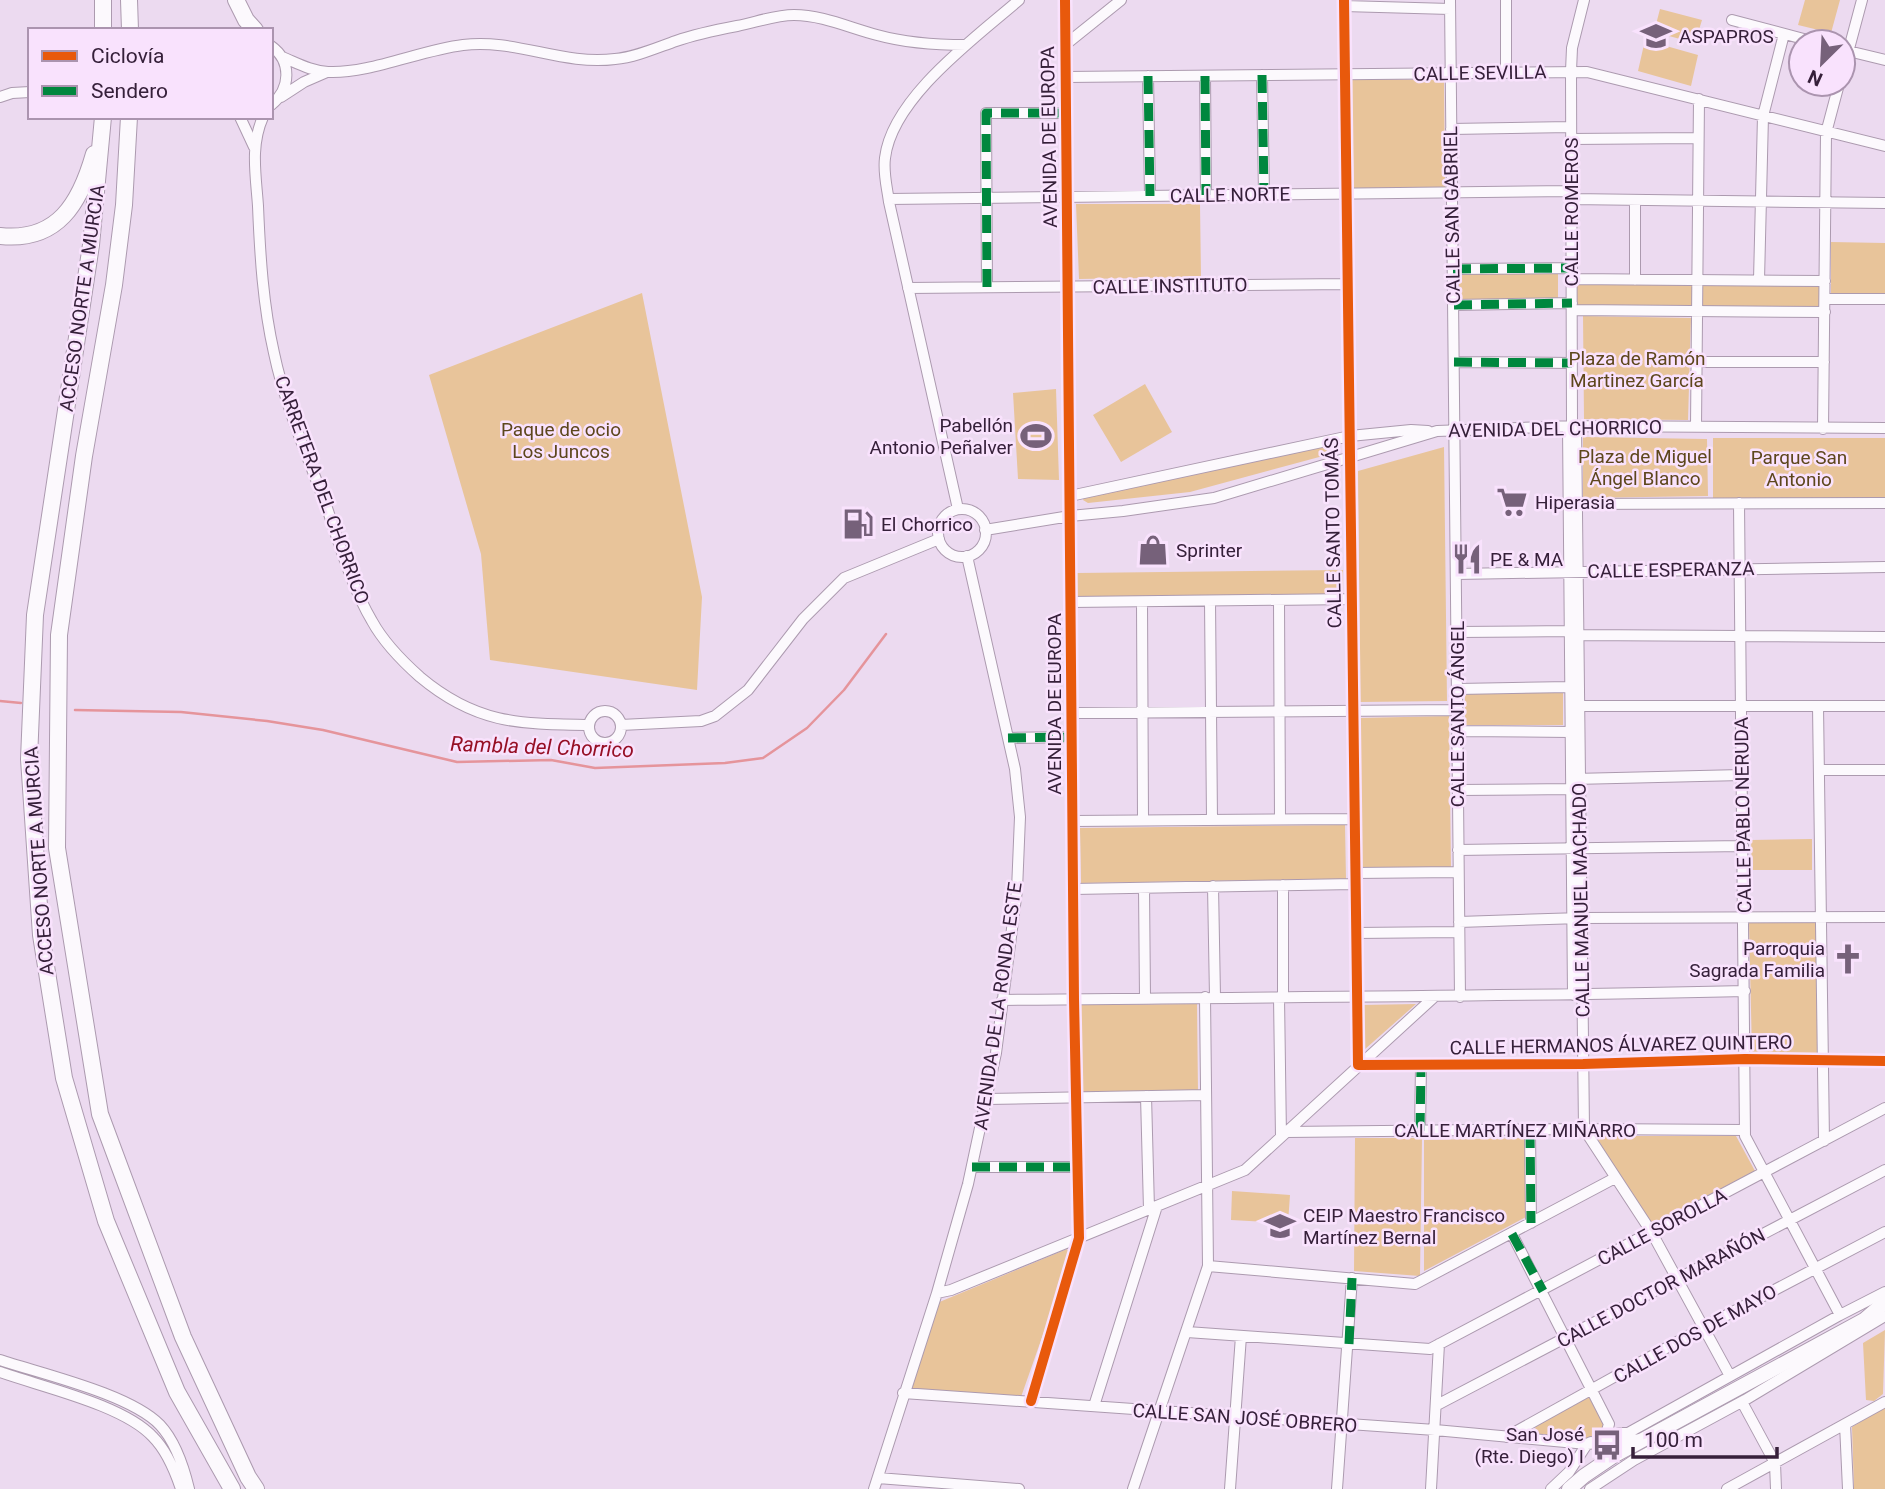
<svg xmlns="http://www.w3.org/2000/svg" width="1885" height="1489" font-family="Roboto,sans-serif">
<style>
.green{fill:#e8c49a}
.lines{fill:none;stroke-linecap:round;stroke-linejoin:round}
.stream{stroke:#e5949b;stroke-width:2.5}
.minor-casing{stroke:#ac9aaf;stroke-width:12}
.major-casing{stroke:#ac9aaf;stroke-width:16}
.highway-casing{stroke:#ac9aaf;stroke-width:18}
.minor{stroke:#fcf9fd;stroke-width:10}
.major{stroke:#fcf9fd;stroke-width:14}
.highway{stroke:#fcf9fd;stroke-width:16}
.quiet{stroke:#00873e;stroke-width:9;stroke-dasharray:18 9;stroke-linecap:butt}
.cycleway-casing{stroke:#f9e2fd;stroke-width:15}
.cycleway{stroke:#e8590c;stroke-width:10}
.labels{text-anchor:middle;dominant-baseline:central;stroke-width:5;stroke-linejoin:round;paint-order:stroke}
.poi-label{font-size:19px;fill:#36203a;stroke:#f9e2fd;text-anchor:start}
.street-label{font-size:19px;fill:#36203a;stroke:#f9e2fd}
.park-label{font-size:19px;fill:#5d461c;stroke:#f9e2fd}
.water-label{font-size:21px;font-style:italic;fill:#960f25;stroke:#f9e2fd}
</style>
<rect width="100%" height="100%" fill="#ecdaf0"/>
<path class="green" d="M1805,0H1840L1831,33L1798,25Z
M1660,9L1702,20L1695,43L1654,32Z
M1645,40L1698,55L1691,86L1638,71Z
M1351,79L1444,80L1445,188H1354Z
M1076,204H1200L1201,277L1079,279Z
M1831,242L1885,243V295L1831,294Z
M1558,270V299L1459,301L1458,271Z
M1576,282L1692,285V308L1576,307Z
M1700,283L1819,284V309L1700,308Z
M642,293L702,597L697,690L490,660L481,554L429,375Z
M1583,316L1691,318L1688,420L1584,419Z
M1145,384L1172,432L1121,462L1093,415Z
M1056,389L1059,480L1018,479L1013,393Z
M1583,437L1707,439L1708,496L1583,498Z
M1713,438H1885V498H1713Z
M1332,443L1323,456L1190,492L1088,503L1083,500L1084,497Z
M1444,447L1447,701L1360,702L1358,471Z
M1343,570V595L1076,598L1077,573Z
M1465,693H1563V725H1465Z
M1449,716L1451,867L1362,868L1359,718Z
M1345,825L1346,879L1081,883L1080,828Z
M1812,839V870H1752L1751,840Z
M1816,921L1818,1054L1752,1053L1749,922Z
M1197,1004L1198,1092L1078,1093L1077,1005Z
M1416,1004L1364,1050L1363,1005Z
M1596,1136H1736L1755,1171L1648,1226Z
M1355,1138H1422L1420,1276L1354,1271Z
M1525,1138L1526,1217L1424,1271V1140Z
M1232,1191L1290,1195L1288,1223L1231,1220Z
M1067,1249L1071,1255L1021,1397L911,1390L937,1303Z
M1885,1330L1883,1394L1874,1401L1866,1400L1863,1343Z
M1592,1390L1606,1434L1587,1444L1536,1440L1535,1421Z
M1885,1407V1489H1854L1852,1427Z"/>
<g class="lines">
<path class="stream" d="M0,701L21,703
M75,710L181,712L267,721L323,730L457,762L551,760L595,768L725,763L763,758L807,728L844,690L886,634"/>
<g class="minor-casing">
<path id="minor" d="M1344,0L1358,1065L1583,1064L1745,1059L1885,1061
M1450,0L1460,997
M1344,6L1450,9
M1732,20L1815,42
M1065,45L1121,0
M271,46C292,61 291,89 271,105
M1844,50L1885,60
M282,57C297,63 311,71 328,72C369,74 421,50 463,45C514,38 563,66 615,59C636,57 656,48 676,41C696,34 716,30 737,26C757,22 775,15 794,15C822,15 850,28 877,35C906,43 935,45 966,45
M1843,71L1862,0
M1506,73V0
M1262,75L1264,194
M1148,76L1150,196
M1205,76L1206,195
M1066,77L1587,72L1885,146
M0,97L12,93L30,92
M281,97L304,82L327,72
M240,117L254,147
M263,117C250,146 256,176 258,206C260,255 263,305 274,353C285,406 308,457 327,508C340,546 352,587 372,621C384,643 402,661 420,677C476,724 519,724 588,725
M1451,129L1571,127
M1571,139L1698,138
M889,199L1571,191
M1571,199L1885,203
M1453,269L1572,268
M1572,279L1825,281
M1635,280V200
M1759,280L1763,116L1784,34
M987,287L986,113H1066
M908,288L1347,284
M1825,299H1885
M1454,305L1572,303
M1572,310L1825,312
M1454,362L1572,363
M1696,362H1824
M1568,426L1573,995
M1572,426L1571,71L1572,48L1584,0
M1576,426L1584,1129L1652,1233L1730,1376
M1696,427L1699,99
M1823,429L1826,133L1839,84
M1070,496L1350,436L1411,430L1428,431
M1739,503L1745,1136L1840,1315
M1572,504L1885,503
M958,509L889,202C887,187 883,173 885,158C892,98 975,38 1019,0
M938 533a24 24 0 1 1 48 0a24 24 0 1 1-48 0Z
M985,530L1070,516L1123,511L1214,498L1437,431L1576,426L1885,428
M1456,574L1885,567
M1279,600L1280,819
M1210,601L1212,820
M1071,602L1352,599
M1142,602L1143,820
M1457,632L1570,631L1578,635L1885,637
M1458,689L1570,687
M1573,706H1885
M1818,706L1824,1141
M589 727a16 16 0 1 1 32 0a16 16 0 1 1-32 0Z
M1072,713L1458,710
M621,725L701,721L715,716L748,690L803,619L844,578L939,539
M1458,731L1571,732
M1008,738L1072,737
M1819,770H1885
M1574,779L1742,775
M1458,790L1571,789
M1072,821L1354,819
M1458,850L1743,846
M1354,873L1458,872
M1283,885V997
M1213,886L1215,997
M1144,888L1145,998
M1073,889L1354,884
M1459,922L1581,918L1885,917
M1355,933L1459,932
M1279,997L1281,1137
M1002,1000C1250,997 1497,997 1745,991
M1146,1096L1149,1209
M987,1099L1206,1095
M1530,1130L1531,1223
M1420,1131L1421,1066
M1286,1132L1584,1129L1745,1130
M972,1167H1078
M1512,1234L1609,1424L1606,1434
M1208,1266L1415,1284L1615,1178
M937,1293L951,1290L1245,1170L1433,998
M1187,1332L1430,1349L1885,1108
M0,1360C42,1374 130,1394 160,1425C175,1441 184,1468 189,1489
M0,1372C42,1387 124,1405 153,1437C167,1451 175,1471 181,1489
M903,1393L1435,1430L1587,1444L1643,1439
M1031,1401L1079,1238L1074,999L1065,0
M1742,1402L1775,1463L1776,1489
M1437,1405L1885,1170
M1094,1406L1157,1206
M1845,1424L1848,1489
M1619,1433H1628L1840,1315L1885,1292
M1506,1437L1704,1327L1885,1232
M878,1478L1019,1489
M874,1489L937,1293L968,1184L996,1053L1017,890L1020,817L1015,769L967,556
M1133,1489L1208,1266L1205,997
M1230,1489L1241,1336
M1337,1489L1352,1278
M1431,1489L1439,1344
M1551,1489L1569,1472L1587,1444L1591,1442
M1590,1489L1634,1460L1745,1400L1885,1316
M1727,1489L1885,1402"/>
</g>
<g class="major-casing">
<path id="major" d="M1569,1489L1584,1476L1615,1455L1864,1320L1885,1302"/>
</g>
<g class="highway-casing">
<path id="highway" d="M103,0V30
M129,0L130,30
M236,0L246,20L255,30
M103,117L91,245L35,615L29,759L41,935L64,1078L106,1221L177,1392L232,1489
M129,117L124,205L114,285L84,456L59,635L57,848L100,1114L183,1337L248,1477L256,1489
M0,236C58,242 80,203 94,154"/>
</g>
<use href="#minor" class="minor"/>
<use href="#major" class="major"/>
<use href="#highway" class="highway"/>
<path class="quiet" d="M1262,75L1264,194
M1148,76L1150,196
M1205,76L1206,195
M1453,269L1572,268
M987,287L986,113H1066
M1454,305L1572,303
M1454,362L1572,363
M1008,738L1072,737
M1530,1130L1531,1223
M1420,1131L1421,1066
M972,1167H1078
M1512,1234L1543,1291
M1349,1344L1352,1278"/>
<g class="cycleway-casing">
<path id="cycleway" d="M1344,0L1358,1065L1583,1064L1745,1059L1885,1061
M1031,1401L1079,1238L1074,999L1065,0"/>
</g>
<use href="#cycleway" class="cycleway"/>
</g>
<defs>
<g id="school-bare" transform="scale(2.415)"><path d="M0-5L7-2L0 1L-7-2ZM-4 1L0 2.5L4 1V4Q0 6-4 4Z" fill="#76617a" stroke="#f9e2fd" stroke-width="2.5" paint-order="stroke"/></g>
<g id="stadium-bare" transform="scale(2.415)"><path d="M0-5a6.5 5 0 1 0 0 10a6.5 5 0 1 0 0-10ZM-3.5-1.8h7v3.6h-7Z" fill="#76617a" stroke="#f9e2fd" stroke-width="2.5" paint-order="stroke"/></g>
<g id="supermarket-bare" transform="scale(2.415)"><path d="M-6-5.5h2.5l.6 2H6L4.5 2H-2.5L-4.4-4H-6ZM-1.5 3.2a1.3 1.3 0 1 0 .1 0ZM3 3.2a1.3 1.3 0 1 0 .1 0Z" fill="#76617a" stroke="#f9e2fd" stroke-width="2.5" paint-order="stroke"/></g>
<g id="fuel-bare" transform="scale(2.415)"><path d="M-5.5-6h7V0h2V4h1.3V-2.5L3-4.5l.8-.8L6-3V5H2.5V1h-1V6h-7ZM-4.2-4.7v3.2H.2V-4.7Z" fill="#76617a" stroke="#f9e2fd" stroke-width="2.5" paint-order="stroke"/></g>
<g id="shop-bare" transform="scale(2.415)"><path d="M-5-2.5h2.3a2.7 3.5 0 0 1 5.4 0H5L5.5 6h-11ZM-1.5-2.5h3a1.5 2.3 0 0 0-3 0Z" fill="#76617a" stroke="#f9e2fd" stroke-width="2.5" paint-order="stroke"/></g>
<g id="restaurant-bare" transform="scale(2.415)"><path d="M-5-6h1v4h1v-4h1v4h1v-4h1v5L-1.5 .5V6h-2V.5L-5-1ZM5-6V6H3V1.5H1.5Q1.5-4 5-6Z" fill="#76617a" stroke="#f9e2fd" stroke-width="2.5" paint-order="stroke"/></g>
<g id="church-bare" transform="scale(2.415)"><path d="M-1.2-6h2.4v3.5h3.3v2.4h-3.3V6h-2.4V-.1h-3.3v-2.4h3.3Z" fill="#76617a" stroke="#f9e2fd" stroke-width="2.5" paint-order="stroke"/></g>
<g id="bus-bare" transform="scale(2.415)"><path d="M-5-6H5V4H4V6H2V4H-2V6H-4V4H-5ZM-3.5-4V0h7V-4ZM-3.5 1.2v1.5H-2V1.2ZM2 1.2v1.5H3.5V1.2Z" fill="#76617a" stroke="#f9e2fd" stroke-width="2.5" paint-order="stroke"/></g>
</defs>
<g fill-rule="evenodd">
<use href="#school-bare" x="1656" y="36"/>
<use href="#stadium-bare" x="1036" y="436"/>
<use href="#supermarket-bare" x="1512" y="502"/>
<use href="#fuel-bare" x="858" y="524"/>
<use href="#shop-bare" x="1153" y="550"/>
<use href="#restaurant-bare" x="1467" y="559"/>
<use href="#church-bare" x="1848" y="959"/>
<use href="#school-bare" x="1280" y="1226"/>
<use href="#bus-bare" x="1607" y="1445"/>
</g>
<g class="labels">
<g class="poi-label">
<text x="1679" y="36">ASPAPROS</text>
<text x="1013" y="425" text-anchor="end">Pabellón<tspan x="1013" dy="22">Antonio Peñalver</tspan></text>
<text x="1535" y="502">Hiperasia</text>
<text x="881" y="524">El Chorrico</text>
<text x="1176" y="550">Sprinter</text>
<text x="1490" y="559">PE &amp; MA</text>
<text x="1825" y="948" text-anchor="end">Parroquia<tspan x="1825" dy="22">Sagrada Familia</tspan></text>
<text x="1303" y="1215">CEIP Maestro Francisco<tspan x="1303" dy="22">Martínez Bernal</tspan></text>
<text x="1584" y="1434" text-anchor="end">San José<tspan x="1584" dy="22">(Rte. Diego) I</tspan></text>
</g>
<g class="street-label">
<text transform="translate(1480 73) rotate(-1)">CALLE SEVILLA</text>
<text transform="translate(1049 137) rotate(-91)">AVENIDA DE EUROPA</text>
<text transform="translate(1230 195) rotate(-1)">CALLE NORTE</text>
<text transform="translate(1571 212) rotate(-90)">CALLE ROMEROS</text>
<text transform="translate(1452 215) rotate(-91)">CALLE SAN GABRIEL</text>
<text transform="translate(1170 286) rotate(-1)">CALLE INSTITUTO</text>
<text transform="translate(82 298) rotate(-82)">ACCESO NORTE A MURCIA</text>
<text transform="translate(1555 429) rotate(-1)">AVENIDA DEL CHORRICO</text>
<text transform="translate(322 490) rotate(70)">CARRETERA DEL CHORRICO</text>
<text transform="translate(1333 533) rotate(-91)">CALLE SANTO TOMÁS</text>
<text transform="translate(1671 570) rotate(-1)">CALLE ESPERANZA</text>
<text transform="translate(1054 704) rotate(-90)">AVENIDA DE EUROPA</text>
<text transform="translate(1457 714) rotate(-90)">CALLE SANTO ÁNGEL</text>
<text transform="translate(1743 815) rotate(-91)">CALLE PABLO NERUDA</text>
<text transform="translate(39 861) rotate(-94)">ACCESO NORTE A MURCIA</text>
<text transform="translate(1581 900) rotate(-91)">CALLE MANUEL MACHADO</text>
<text transform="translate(998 1006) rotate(-82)">AVENIDA DE LA RONDA ESTE</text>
<text transform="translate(1621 1045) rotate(-1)">CALLE HERMANOS ÁLVAREZ QUINTERO</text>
<text x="1515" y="1130">CALLE MARTÍNEZ MIÑARRO</text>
<text transform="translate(1662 1227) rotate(-28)">CALLE SOROLLA</text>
<text transform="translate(1661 1288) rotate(-28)">CALLE DOCTOR MARAÑÓN</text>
<text transform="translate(1695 1334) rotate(-29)">CALLE DOS DE MAYO</text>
<text transform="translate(1245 1418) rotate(4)">CALLE SAN JOSÉ OBRERO</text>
</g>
<g class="park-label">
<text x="1637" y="358">Plaza de Ramón<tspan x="1637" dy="22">Martinez García</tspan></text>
<text x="561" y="429">Paque de ocio<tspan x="561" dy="22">Los Juncos</tspan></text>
<text x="1645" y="456">Plaza de Miguel<tspan x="1645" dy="22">Ángel Blanco</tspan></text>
<text x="1799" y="457">Parque San<tspan x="1799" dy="22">Antonio</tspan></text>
</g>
<g class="water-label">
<text transform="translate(542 747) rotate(2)">Rambla del Chorrico</text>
</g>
</g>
<rect x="28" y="28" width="245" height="91" fill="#f9e2fd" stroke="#ab94af" stroke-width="2"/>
<rect x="42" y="51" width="35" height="10" fill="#e8590c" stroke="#ab94af" stroke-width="2"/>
<text x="91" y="63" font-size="21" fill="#36203a">Ciclovía</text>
<rect x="42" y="86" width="35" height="10" fill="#00873e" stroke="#ab94af" stroke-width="2"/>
<text x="91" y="98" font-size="21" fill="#36203a">Sendero</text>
<g transform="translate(1822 63) rotate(204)"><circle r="33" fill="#f9e2fd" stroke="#ab94af" stroke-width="2"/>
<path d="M0-5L12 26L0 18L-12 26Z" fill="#76617a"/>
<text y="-10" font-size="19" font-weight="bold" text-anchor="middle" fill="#36203a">N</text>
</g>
<path d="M1633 1447v10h144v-10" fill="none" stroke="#36203a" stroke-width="3.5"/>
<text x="1644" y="1447" font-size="21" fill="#36203a" stroke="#f9e2fd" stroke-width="5" paint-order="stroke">100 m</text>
</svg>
